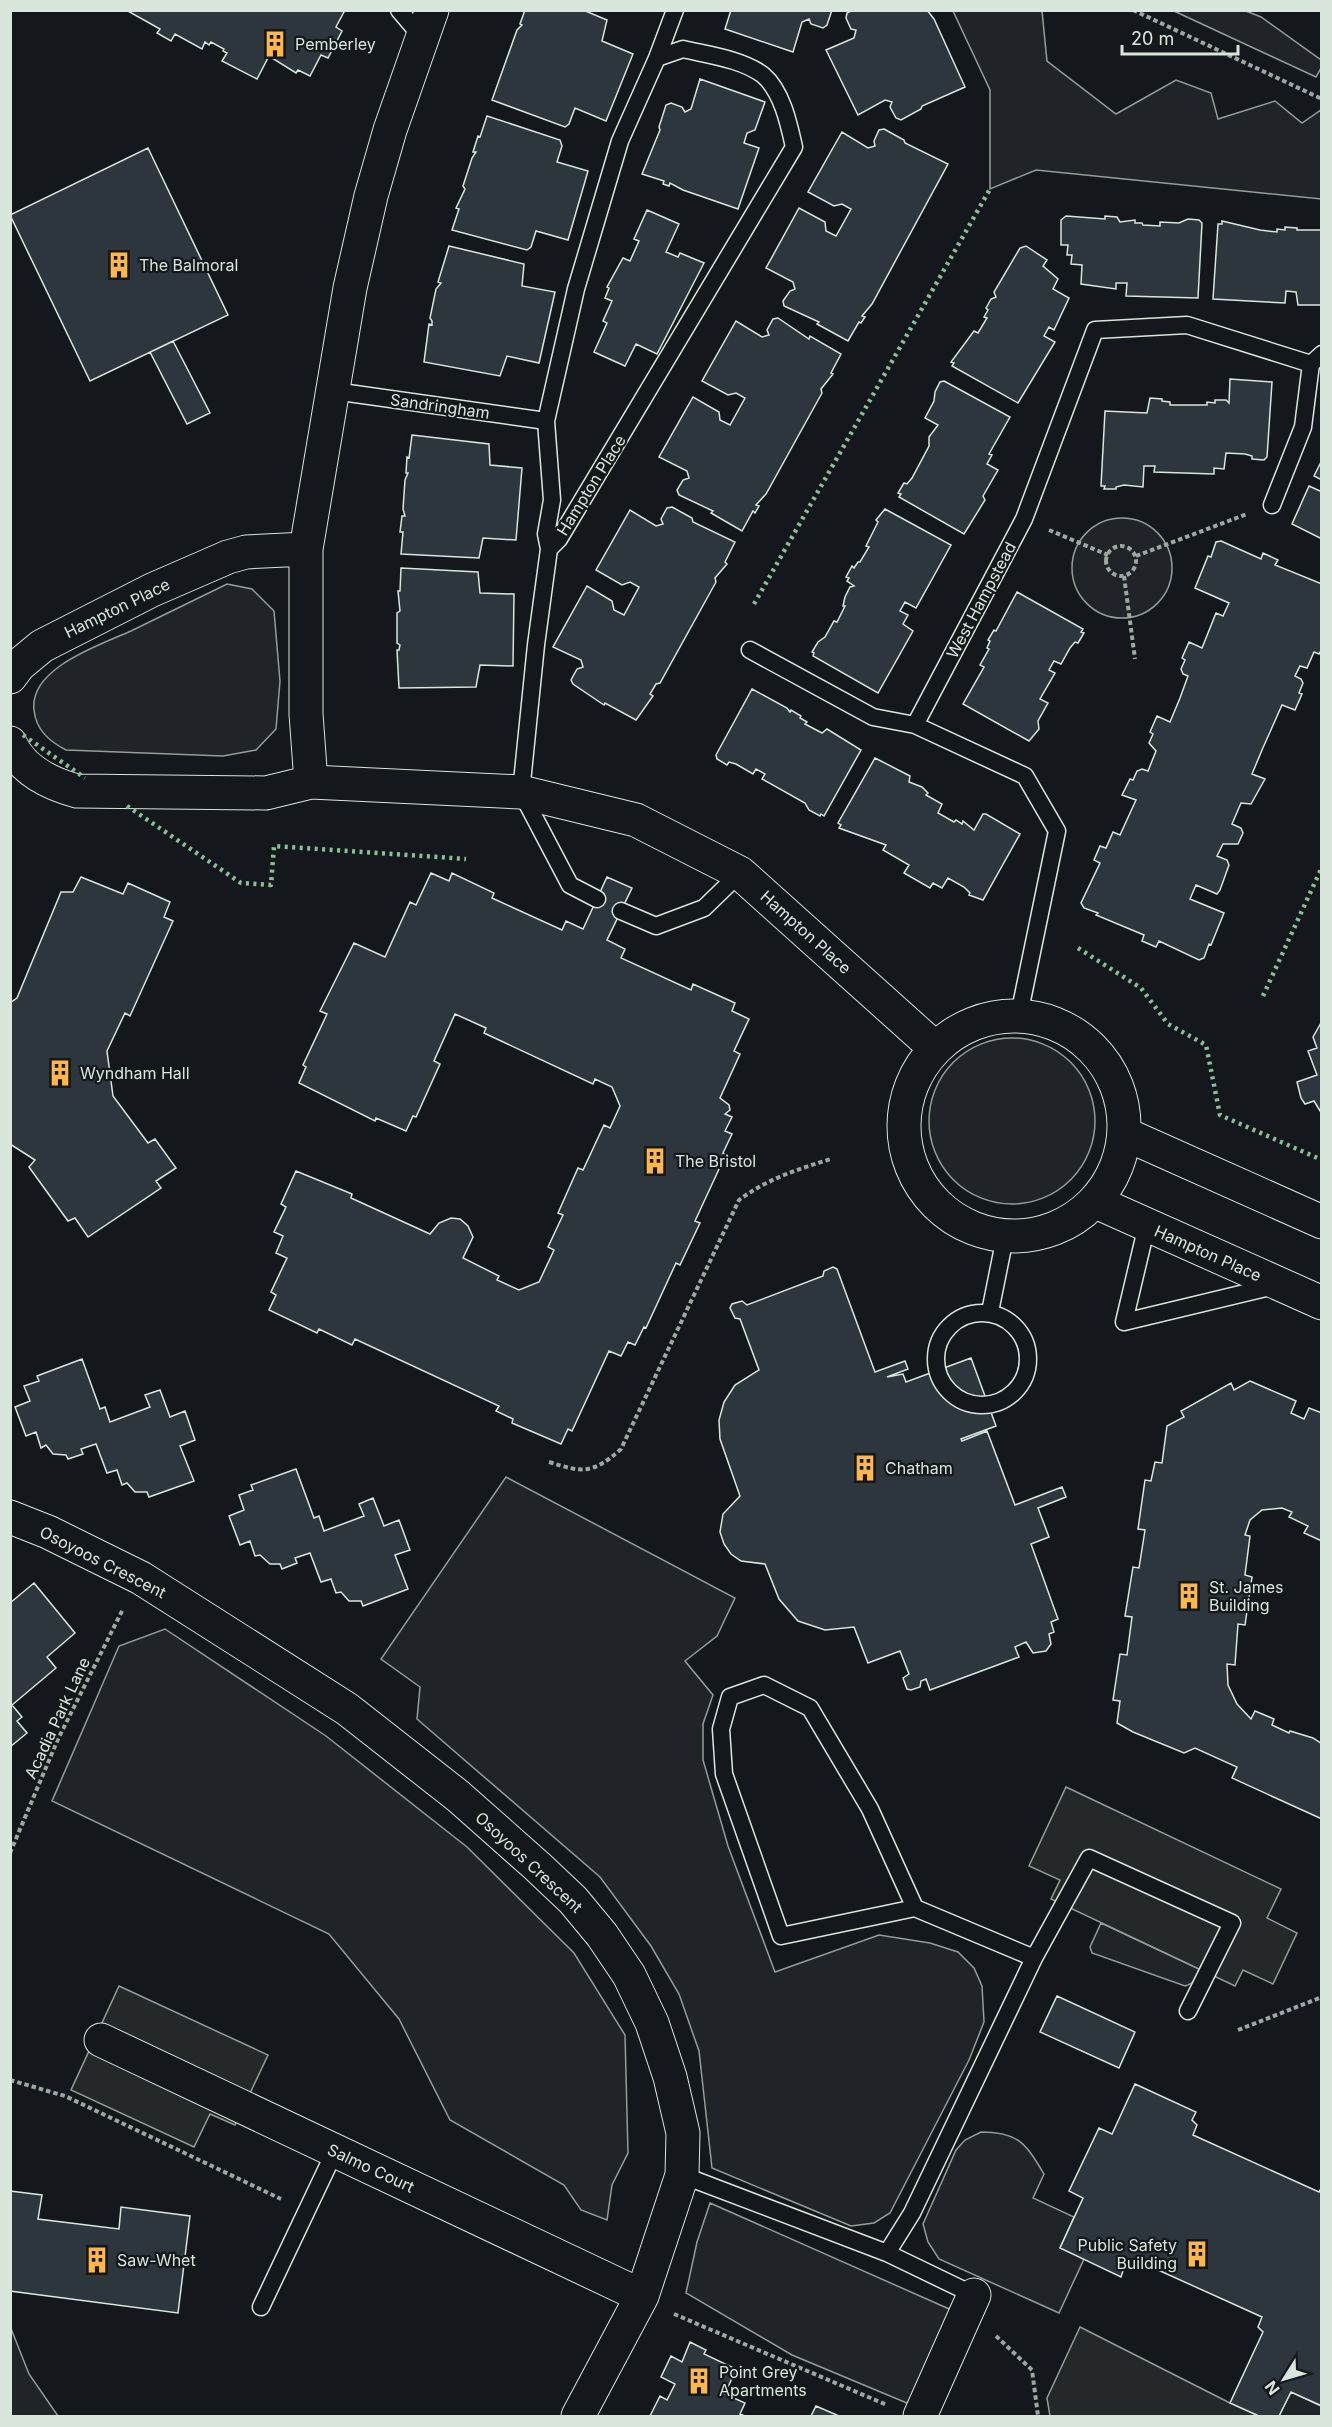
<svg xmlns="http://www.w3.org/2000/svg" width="1332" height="2427" font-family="Inter,sans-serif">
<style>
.green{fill:#202428;stroke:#939e99;stroke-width:1.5}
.parking{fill:#24282b;stroke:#939e99;stroke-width:1.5}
.building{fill:#2c363c;stroke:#d8e6dc;stroke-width:1.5}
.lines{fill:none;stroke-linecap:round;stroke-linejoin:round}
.service-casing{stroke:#d8e6dc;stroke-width:19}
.minor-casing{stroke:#d8e6dc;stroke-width:35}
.path{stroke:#9da8a2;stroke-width:4;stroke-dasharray:4.5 3;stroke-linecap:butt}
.service{stroke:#14181c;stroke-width:16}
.minor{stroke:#14181c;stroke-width:33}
.hedge{stroke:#8ac095;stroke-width:4.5;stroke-dasharray:3 4.5;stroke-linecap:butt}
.labels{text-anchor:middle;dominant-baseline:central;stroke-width:4.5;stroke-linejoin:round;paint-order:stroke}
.poi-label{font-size:16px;fill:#d8e6dc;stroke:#14181c;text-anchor:start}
.street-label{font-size:16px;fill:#d8e6dc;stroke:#14181c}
</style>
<rect width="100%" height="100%" fill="#14181c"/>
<path class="green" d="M953,11H1042L1047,61L1116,114L1176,80L1211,93L1218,119L1275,101L1302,123L1321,110V199L1036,170L990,189V90Z
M1174,11H1246L1261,17L1321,60V68L1316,77Z
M1072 568a50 50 0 1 1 100 0a50 50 0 1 1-100 0Z
M227,584L252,589L274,611L280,681L276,729L256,750L223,756L66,750C49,741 36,730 34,710C29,668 100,645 131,631C163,615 195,600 227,584Z
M929 1121a83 83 0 1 1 166 0a83 83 0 1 1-166 0Z
M506,1477L735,1598L717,1636L685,1661L713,1695L703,1724V1760L728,1846L775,1972L879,1935L930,1943L958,1952L974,1968L982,1986L984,2022L969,2060L890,2213L874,2223L851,2226L712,2168L699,2051L679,1994L651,1946L600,1877L417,1719L420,1687L381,1659Z
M165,1629L326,1736L467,1847L574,1953L625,2035L628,2153L612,2185L607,2220L581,2210L564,2185L450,2120L399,2019L329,1934L52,1801L119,1646Z
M1101,1923L1199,1969C1197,1979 1194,1983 1185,1986L1092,1953L1090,1947Z
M981,2132C1019,2132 1026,2144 1044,2174L1033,2198L1074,2217L1060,2248L1084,2259L1059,2313L939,2259L928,2242L923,2224L956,2150L965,2140Z
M710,2203L956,2312L914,2406L792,2355L686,2293L697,2242Z
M10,2326L29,2374L58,2416H11Z
M1291,2392L1321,2406V2416H1279Z"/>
<path class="parking" d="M1066,1787L1281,1889L1267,1918L1297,1933L1273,1984L1243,1970L1235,1986L1051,1899L1060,1880L1029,1866Z
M119,1986L268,2055L235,2125L210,2114L194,2147L71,2090Z
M1080,2327L1230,2403L1259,2416H1050L1047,2398Z"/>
<path class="building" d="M126,10H345L336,27L342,31L328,58L321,55L310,76L298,70L296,73L269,56L257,79L222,61L227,53L223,51L224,49L211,42L209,45L205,42L202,49L175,34L171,41L157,33L160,29Z
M525,10H583L607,20L602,41L633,54L606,121L575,108L569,124L565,127L492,100L517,30L522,25L520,24Z
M731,10H832L827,25L823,28L811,24L809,19L802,22L793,52L725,29Z
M853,10H927L934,19L965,87L922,106L921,109L901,120L896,118L890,107L892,102L885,100L858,115L826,50L854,38L856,30L851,29L846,18L847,13Z
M700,79L765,102L755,130L747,133L744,143L759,148L738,209L683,190L670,183L669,186L663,184L664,181L642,174L660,130L659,127L666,105L671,103L682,107L685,112L691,109Z
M487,116L560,140L562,146L557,162L588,171L568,240L536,231L531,247L527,250L452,230L459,209L456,208L465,189L463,186L472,158L476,152H473L478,136L480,137Z
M884,129L904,140L905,143L948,164L872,304L862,316L865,317L861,323L859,322L848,341L817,324L819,322L784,306L783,301L790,291L795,289L793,282L766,268L799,208L825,222L826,231L836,236L851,209L842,204L834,206L808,192L842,132L868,148L875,146L874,141L879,130Z
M148,148L228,315L90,381L10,215Z
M647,210L679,224L666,252L678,257L680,253L704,263L657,354L636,344L625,366L594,352L607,323L603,321L612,301L605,298L609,288L607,287L623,258L630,261L639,241L634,239Z
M1066,216L1105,219V216L1117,217L1120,222L1135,220V223H1142L1143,225L1160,226V222L1179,223L1188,219L1199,220L1202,223L1198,298L1126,296L1127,283H1116V289L1081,284L1082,265L1071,264L1072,255H1067L1068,245H1061V220Z
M1222,221L1260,230L1277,232V229L1285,230V227L1297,228V230H1322V305H1298L1296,292L1286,291L1285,303L1213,299L1218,224H1222Z
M449,246L524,264L522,286L555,292L539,363L507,356L500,376L424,362L429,324L432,325V321L430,318L436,289L441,283L438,282Z
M1026,246L1047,260L1043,266L1058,279L1053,289L1069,298L1054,330L1049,327L1044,336L1055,342L1018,403L952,366L954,363L951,362L974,331L978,333L987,318L984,317L988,310L986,308L991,299L996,297L994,292L1020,248Z
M778,318L809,339L810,336L841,354L831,373L833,374L821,389L822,393L766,494L756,505L759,506L755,513L753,511L742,531L711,513L713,511L679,495L677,490L683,480L689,478L687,471L659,457L693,397L719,412L720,420L730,425L745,398L736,393L728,395L702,381L736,321L762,337L769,335L767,330L773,319Z
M173,341L210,413L187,424L150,352Z
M1230,379L1272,382L1267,457L1264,460L1252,459V456L1245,454L1226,453L1224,469L1214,468V474L1154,472L1155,466H1144L1143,487L1124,485L1116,487V489H1104L1105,486H1101L1105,411L1147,413L1150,398L1162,399V401L1170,402V405H1207V402L1215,403V400H1226L1229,403Z
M944,381L1010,417L989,454L992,455L987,464L998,470L983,496L985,500L964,534L899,497L901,494L898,493L904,483L907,484L912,478L929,446V437L938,425L925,418L934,401L935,392L940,382Z
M412,435L489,444L490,465L522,468L516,540L483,538L479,558L401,554L403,532H400L402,516H405L403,509L405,480L408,473H406L407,457L409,458Z
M1322,460V480L1314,476Z
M1309,486L1320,491L1322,489V539L1292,524Z
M672,507L692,518L693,522L735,542L725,562L727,564L715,578L716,582L660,683L656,684L650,694L653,696L636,720L605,703L604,705L573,684L571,680L577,669L583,667L581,660L553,647L587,586L612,601L614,610L624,615L639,587L630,582L622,585L596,570L630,510L656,526L663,524L661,519L667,508Z
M885,509L951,545L916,608L905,602L900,611L908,615L903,624L913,631L878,693L813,656L814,653L812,652L818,642L825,637L834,621L837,622L845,606H843L845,597L850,587L854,586L847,581L849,578L846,577L852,566L854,568L858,562H860L869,547L866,546L878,522L876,520Z
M1221,541L1261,559L1263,553L1278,560L1275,565L1322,584V649L1319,654L1314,652L1307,668L1300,666L1295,676L1301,679L1303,683L1299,693L1302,694L1295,710L1282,705L1262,750L1252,774L1265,779L1251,804L1241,803L1232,824L1241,828L1243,833L1238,844H1223L1217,856L1227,860L1229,865L1220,890L1217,894L1196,885L1190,899L1224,913L1211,945L1209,944L1204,958L1199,960L1159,941L1156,947L1142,941L1144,935L1096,915L1098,913L1084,908L1081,903L1100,863L1094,860L1100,846L1106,848L1113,832L1120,835L1136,800L1122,795L1130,779L1133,780L1137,771L1142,769L1148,771L1156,751L1149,743L1153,734L1150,732L1157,716L1170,722L1180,698L1188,676L1183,674L1181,669L1185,660L1182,658L1189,642L1202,648L1216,613L1223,616L1229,603L1195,588L1208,556L1211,557L1216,542Z
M401,568L478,572L480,593L514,594L513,666L480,665L476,687L399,688L397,650H399L400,645L397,643V613L400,611L398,591H400Z
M1017,592L1083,629L1081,632L1084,633L1078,643L1075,642L1070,648L1061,664L1054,661L1049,670L1055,673L1040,699L1048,703L1038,721L1039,729L1029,741L963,704L984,667L980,665L989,649L987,648L990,641L988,640L994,630L996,631Z
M752,689L787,708L790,712L791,710L801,716L800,718L807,722L805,724L822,733L827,729L861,750L824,816L821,814L820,816L809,810L805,803L762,779L765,774L756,769L753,774L736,764L729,762L727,765L717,759L716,755Z
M875,758L910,776L909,782L922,787L928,793L926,795L942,804L938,813L954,822L956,820L962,824L963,821L974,830L983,814H986L1020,834L983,900L969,895L970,893L964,887L948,878L942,888L933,883L930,888L904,873L909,865L883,850L886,845L839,828L841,825L838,823Z
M431,873L449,881L452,873L494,893L492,898L562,930L566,921L583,929L607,877L632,888L607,940L625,949L621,958L691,990L693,984L735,1003L732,1011L749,1019L734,1051L740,1054L720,1098L729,1105L730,1110L725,1114L732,1117L725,1131L732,1134L723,1153L726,1154L695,1221L700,1223L680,1265L676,1263L646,1328L644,1327L635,1345L628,1342L621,1356L609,1351L572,1431L568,1429L561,1444L512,1423L513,1419L496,1411L499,1406L355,1339L352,1345L319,1329L317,1333L269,1310L276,1295L271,1292L287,1258L276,1253L283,1236L274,1232L286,1207L281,1204L296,1171L352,1194L351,1198L430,1234L439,1223L451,1218L460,1219L468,1226L473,1237L463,1258L499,1276L497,1280L519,1290L539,1282L554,1250L548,1247L563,1215L558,1213L578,1168L583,1170L604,1125L610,1128L620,1106L612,1087L595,1079L593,1084L484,1033L486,1028L455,1014L434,1061L440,1064L416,1117L413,1116L406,1131L376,1118L375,1121L299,1083L306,1067L303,1065L327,1014L320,1011L354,943L385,957L410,902L416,905Z
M81,877L123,894L128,883L170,902L164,917L173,921L130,1016L125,1013L107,1051L113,1096L148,1143L155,1139L176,1168L156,1181L161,1188L88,1237L75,1218L68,1221L29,1167L35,1160L10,1144V1003L17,998L61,892H73Z
M1321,1023H1322V1114L1314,1101L1305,1104L1301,1098L1297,1082L1317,1075L1308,1051L1317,1048L1313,1037Z
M833,1267L837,1269L875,1372L905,1361L908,1369L887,1377L903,1374L906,1382L971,1358L996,1426L961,1439L962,1441L987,1431L1015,1505L1062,1487L1066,1497L1038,1508L1049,1537L1031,1544L1058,1619L1051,1622L1054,1632L1049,1634L1051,1644L1046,1651L1033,1653L1026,1642L1015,1647L1019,1657L930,1690L926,1679L921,1681L920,1687L911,1690L907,1689L903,1678L909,1674L900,1651L868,1663L854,1627L825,1630L798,1621L779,1599L765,1564L741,1561L731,1554L724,1544L720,1532L723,1514L740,1496L720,1439L719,1420L724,1402L735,1385L759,1370L740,1319L735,1318L730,1308L732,1304L742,1301L747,1305L823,1276L824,1271Z
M82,1359L100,1409L105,1407L110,1422L150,1407L145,1395L160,1390L170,1417L185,1411L195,1440L180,1446L194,1481L149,1497L147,1492H135L127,1483L122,1485L117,1470L107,1473L96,1444L81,1449L83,1454L68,1459L66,1455L53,1454L46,1445L41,1448L36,1432L26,1436L15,1407L30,1401L24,1386L39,1381L37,1376Z
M1250,1381L1296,1401L1291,1413L1304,1419L1309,1408L1322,1413V1541L1304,1533L1308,1526L1289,1517L1292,1512L1282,1508L1262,1510L1250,1520L1245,1535L1250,1536L1245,1575L1252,1577L1245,1625L1238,1624L1235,1665L1227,1664L1228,1685L1237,1704L1251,1719L1255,1711L1274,1719L1272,1725L1289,1733L1290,1731L1313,1738L1322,1744V1819L1232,1778L1237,1767L1195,1748L1184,1753L1133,1732L1117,1723L1120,1701L1113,1700L1120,1654L1127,1655L1132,1617L1125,1616L1133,1567L1139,1568L1145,1530L1138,1529L1145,1480L1151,1481L1155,1462L1162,1463L1167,1426L1184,1417L1181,1411L1231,1383L1234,1390Z
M296,1469L314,1518L319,1516L324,1531L364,1516L359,1504L373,1498L384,1526L399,1520L410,1550L395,1555L408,1589L363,1606L361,1601H349L341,1592L336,1593L331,1579L321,1582L310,1553L295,1558L297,1563L282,1569L280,1564H270L260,1555L255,1556L250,1541L240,1545L229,1516L244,1510L239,1495L253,1490L251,1485Z
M34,1583L75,1633L47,1657L56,1668L12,1705L22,1717L17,1721L27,1733L10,1747V1603Z
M1057,1996L1135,2032L1119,2068L1040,2032Z
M1135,2084L1196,2112L1192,2120L1197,2125L1193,2135L1319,2192L1322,2187V2406L1291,2392L1279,2416H1259L1230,2403L1263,2332L1258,2327L1262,2317L1136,2260L1131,2268H1124L1121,2277L1060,2248L1083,2198L1069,2191L1099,2128L1112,2134Z
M10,2191L42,2195L38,2219L119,2229L121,2207L190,2216L178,2313L10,2291Z
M690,2342L706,2350L704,2354L736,2369L725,2394L745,2403L740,2414L745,2416H650L660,2396L667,2400L675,2384L661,2377L671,2356L682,2362Z
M816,2406L839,2416H811Z"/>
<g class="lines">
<g class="service-casing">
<path id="service" d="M399,10L421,36
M683,49C708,55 742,59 763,75C782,91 789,124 794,147L559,539L549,549L546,534L552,500L546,421L576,289L620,141L657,58Z
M657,58L675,10
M334,391L546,421
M1272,505L1303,427L1311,364L1322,354
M549,549L536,645L521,792L570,885L597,899
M750,650L873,717L915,725
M621,911L656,926L704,908L740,873
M1019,1015L1057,831L1025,776L915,725L1024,519L1095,330L1187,325L1311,364
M1147,1225L1124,1322L1274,1286
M990,1312L1005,1237
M936 1359a46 46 0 1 1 92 0a46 46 0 1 1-92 0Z
M915,1908L781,1936L724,1774L721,1729L730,1697L764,1685L810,1708L870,1809L915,1908L1034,1958
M682,2175L887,2253L974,2295
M887,2253L912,2213L1034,1958L1089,1858L1232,1923L1188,2011
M261,2307L335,2151"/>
</g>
<g class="minor-casing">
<path id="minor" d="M432,10L390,130L371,196L350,288L306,549V714L311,782L521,792L636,820L740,873L935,1048
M10,677L19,665L42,646L152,590L228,557L246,552L306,549
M10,743C22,770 51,784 77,791L266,793L311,782
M904 1126a110 110 0 1 1 220 0a110 110 0 1 1-220 0Z
M1125,1134L1322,1222
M1096,1202L1322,1303
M10,1517L48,1532L141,1578L347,1709L458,1796L537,1866L573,1900L602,1935L629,1975L652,2023L670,2077L683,2133L682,2175L642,2296L578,2416
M101,2040L642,2296
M920,2416L974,2295"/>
</g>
<path class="path" d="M1133,10L1322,99
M1049,530L1108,555
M1106 561a15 15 0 1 1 30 0a15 15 0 1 1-30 0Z
M1136,556L1247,514
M1124,576L1135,659
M549,1462C583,1473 593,1474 621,1449L739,1200C767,1179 798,1169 831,1159
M10,1853L58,1739L123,1609
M1238,2030L1322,1997
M10,2080L65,2096L281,2199
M674,2314L887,2405
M996,2336L1032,2370L1038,2416"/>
<use href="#service" class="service"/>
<use href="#minor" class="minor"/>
<path class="hedge" d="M754,604L990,189
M23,735L85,778
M127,806L241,883L271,885L274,846L466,859
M1078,948L1141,988L1168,1024L1206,1045L1220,1115L1322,1160
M1263,996L1322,867"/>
</g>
<defs>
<g id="building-bare" transform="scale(2.07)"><path d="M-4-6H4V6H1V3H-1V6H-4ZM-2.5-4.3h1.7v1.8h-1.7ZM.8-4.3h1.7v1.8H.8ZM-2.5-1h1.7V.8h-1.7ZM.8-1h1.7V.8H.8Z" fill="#ffb74d" stroke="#14181c" stroke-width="2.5" paint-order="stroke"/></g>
</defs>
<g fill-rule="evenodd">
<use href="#building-bare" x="275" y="44"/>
<use href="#building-bare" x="119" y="265"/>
<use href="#building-bare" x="60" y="1073"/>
<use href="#building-bare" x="655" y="1161"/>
<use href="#building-bare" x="865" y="1468"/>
<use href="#building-bare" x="1189" y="1596"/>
<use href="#building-bare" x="1197" y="2254"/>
<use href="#building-bare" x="97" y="2260"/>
<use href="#building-bare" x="699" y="2381"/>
</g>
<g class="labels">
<g class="poi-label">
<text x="295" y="44">Pemberley</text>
<text x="139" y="265">The Balmoral</text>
<text x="80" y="1073">Wyndham Hall</text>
<text x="675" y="1161">The Bristol</text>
<text x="885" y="1468">Chatham</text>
<text x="1209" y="1587">St. James<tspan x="1209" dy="18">Building</tspan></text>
<text x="1177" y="2245" text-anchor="end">Public Safety<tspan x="1177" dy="18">Building</tspan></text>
<text x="117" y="2260">Saw-Whet</text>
<text x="719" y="2372">Point Grey<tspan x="719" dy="18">Apartments</tspan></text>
</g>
<g class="street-label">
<text transform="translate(440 406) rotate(8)">Sandringham</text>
<text transform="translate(591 485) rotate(-58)">Hampton Place</text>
<text transform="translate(981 600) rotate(-62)">West Hampstead</text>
<text transform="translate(117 608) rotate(-26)">Hampton Place</text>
<text transform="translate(806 932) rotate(42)">Hampton Place</text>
<text transform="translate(1208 1253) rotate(24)">Hampton Place</text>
<text transform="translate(103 1562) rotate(27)">Osoyoos Crescent</text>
<text transform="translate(57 1718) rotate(-65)">Acadia Park Lane</text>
<text transform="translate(529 1862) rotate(43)">Osoyoos Crescent</text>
<text transform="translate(371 2168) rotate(25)">Salmo Court</text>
</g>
</g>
<rect width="1332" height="2427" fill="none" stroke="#d8e6dc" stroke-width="24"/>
<g transform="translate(1284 2379) rotate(233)" stroke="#14181c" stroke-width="4.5" paint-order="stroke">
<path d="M0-4.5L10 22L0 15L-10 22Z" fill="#d8e6dc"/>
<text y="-9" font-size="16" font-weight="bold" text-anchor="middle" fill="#d8e6dc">N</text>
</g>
<path d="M1122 45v9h116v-9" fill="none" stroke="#d8e6dc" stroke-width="3"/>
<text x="1131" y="45" font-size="18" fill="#d8e6dc" stroke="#14181c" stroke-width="4.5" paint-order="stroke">20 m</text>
</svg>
